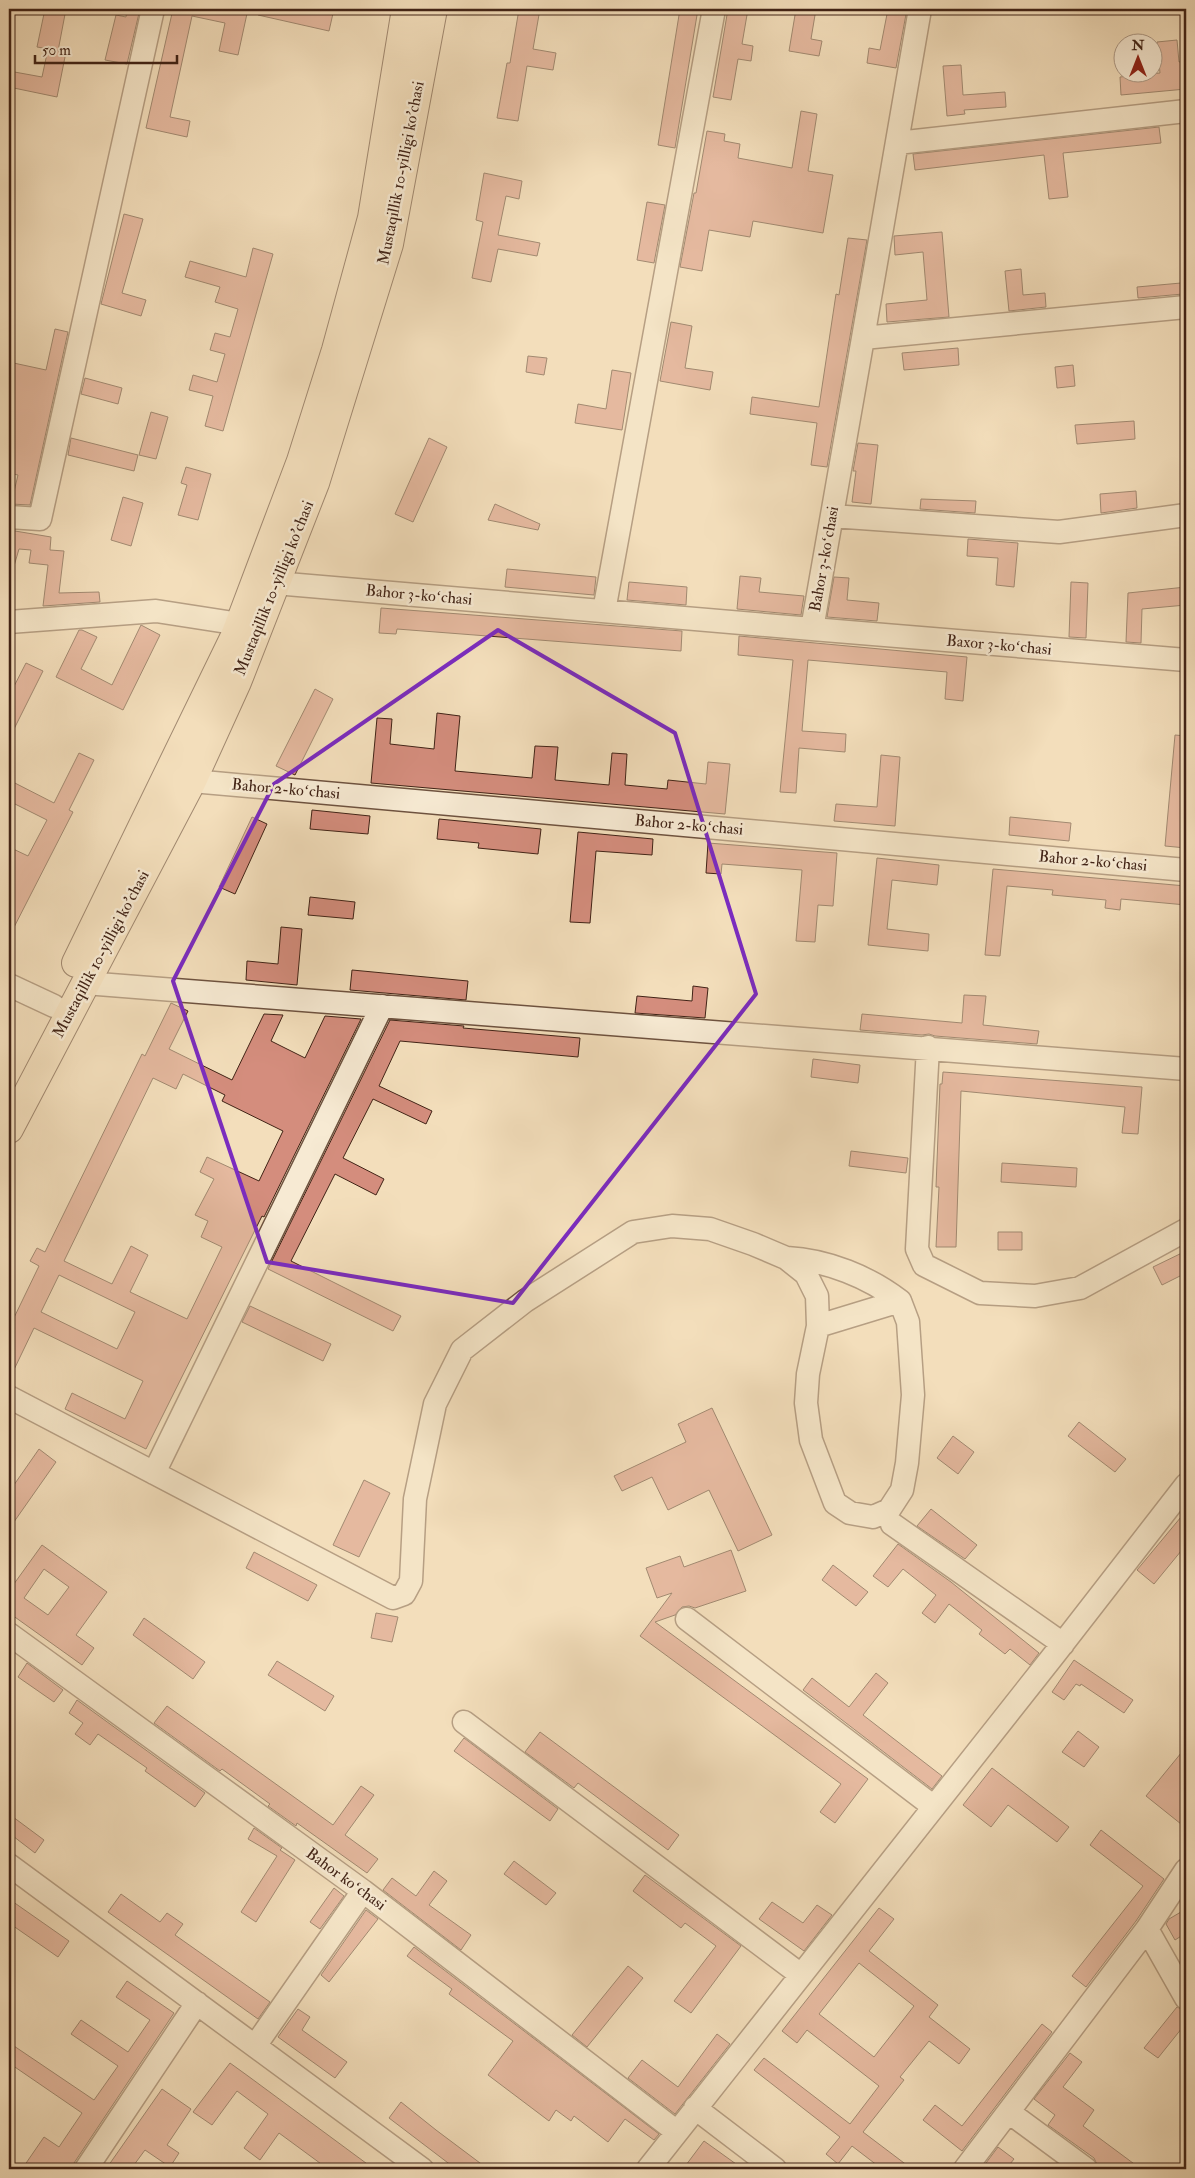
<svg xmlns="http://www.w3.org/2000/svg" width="1195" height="2178" font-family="'IM FELL Double Pica',serif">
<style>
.building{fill:#d48d7d;stroke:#412316;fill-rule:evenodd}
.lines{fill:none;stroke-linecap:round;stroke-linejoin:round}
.minor-casing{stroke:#6e523f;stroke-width:25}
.major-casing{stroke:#412316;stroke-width:30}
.minor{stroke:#f7ead3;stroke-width:22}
.major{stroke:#f3debb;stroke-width:28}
.marked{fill:none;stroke:#7b2cbf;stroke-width:4;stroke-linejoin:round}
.labels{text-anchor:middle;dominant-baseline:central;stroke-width:5;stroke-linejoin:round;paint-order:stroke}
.street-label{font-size:16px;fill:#412316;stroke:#f7ead3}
</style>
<rect width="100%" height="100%" fill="#f3debb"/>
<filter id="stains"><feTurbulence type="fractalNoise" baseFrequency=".004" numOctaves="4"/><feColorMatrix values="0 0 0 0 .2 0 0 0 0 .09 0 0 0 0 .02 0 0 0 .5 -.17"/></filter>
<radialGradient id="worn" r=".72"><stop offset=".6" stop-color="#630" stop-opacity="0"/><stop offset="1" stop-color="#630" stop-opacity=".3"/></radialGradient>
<path class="building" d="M45,9H66L58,51L66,52L57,97L9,87V71L42,77L48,49L55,50L37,47Z
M127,9H140L127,64L105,60L116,15L126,17Z
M173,9H248L238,55L219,51L225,23L192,16L170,117L190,121L187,137L146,128Z
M258,9H334L329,31L258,15Z
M519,9H540L533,49L556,53L553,70L527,66L518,121L497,118L507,63H510Z
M680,9H698L675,148L658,145Z
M728,9H748L742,44L753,46L751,61L738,59L731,100L713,97Z
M796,9H816L811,39L822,41L819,56L789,51Z
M888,9H907L896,68L867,63L869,48L880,50Z
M1177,40L1179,62L1186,61V89L1121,95L1120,77L1160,73L1157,42Z
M961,65L963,95L1005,92L1006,107L964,110L965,114L947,116L943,66Z
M801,111L817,114L808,171L833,175L823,233L753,221L750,237L709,230L702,271L680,267L691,209L694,193H696L707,131L725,134L724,141L740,144L738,158L792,168Z
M1159,127L1161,143L1063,153L1068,197L1049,199L1044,155L915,170L913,154Z
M484,173L522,181L519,199L506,196L498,235L540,243L537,256L498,249L491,282L472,278L483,222L476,220Z
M647,202L665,205L654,263L637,260Z
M124,214L143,219L122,293L146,300L141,316L101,304Z
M942,232L949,317L887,322L886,304L927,300L923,252L895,255L894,236Z
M848,238L867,240L827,467L811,465L817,423L750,414L752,397L819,407L836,294L839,295Z
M253,248L273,254L223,431L205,426L213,396L189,390L193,375L217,382L225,354L210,350L215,333L230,337L238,309L215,302L220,287L185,277L190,261L246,277Z
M1021,269L1023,295L1045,293L1046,307L1009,311L1005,271Z
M1181,283L1183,294L1138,298L1137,287Z
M671,322L692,326L685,368L713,372L710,390L660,381Z
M55,329L68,332L30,505L11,504L18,475L9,473V362L46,370Z
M958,348L959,365L904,370L902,353Z
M528,356L547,358L544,375L526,372Z
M1073,365L1075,386L1057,388L1055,367Z
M612,370L631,373L622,430L575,423L578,404L606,409Z
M85,378L122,388L118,404L81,394Z
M151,412L168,417L156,459L139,455Z
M1134,421L1135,439L1077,444L1075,425Z
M71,438L138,455L134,471L68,455Z
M429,438L447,447L413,522L395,514Z
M858,443L878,445L871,504L852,502L856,471H853Z
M186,467L211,474L198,520L178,515L187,485L181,483Z
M1136,491L1137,508L1101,513L1100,494Z
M123,497L143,503L131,546L111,540Z
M921,499L976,501L975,513L920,509Z
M495,504L540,524L538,530L488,520Z
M9,530L51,537L50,550L64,551L59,593L99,592L100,602L43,606L48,565L29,563L31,550L19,549L14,566H9Z
M968,539L1018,543L1014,587L996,585L998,558L967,556Z
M507,569L596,577L594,595L505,587Z
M740,576L761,578L759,592L804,596L801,615L737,609Z
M834,577L849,578L847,600L879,603L877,621L827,617Z
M629,582L687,587L686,605L627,600Z
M1071,582L1088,583L1086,638L1069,637Z
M1186,587V605L1142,609L1141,643L1126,642L1128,593Z
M381,608L682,631L681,651L397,629L396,634L379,633Z
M141,625L160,635L123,710L56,677L79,630H82L97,637L81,669L112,685Z
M739,636L967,657L963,701L945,699L947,672L808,660L802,731L846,734L845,752L799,748L796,793L780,792L793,660L738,655Z
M26,663L43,671L9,739V696Z
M315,689L333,699L295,775L276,766Z
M437,713L460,716L455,771L532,778L535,746L558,747L555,780L609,785L612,753L627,754L625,785L667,789L668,780L706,784L708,762L730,764L725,814L371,783L377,718L392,719L390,744L434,749Z
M1175,735L1186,736V848L1165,846Z
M79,753L94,760L69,810L73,812L9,937V847L28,856L47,820L9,801V780L54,803Z
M881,755L900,757L895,826L834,821L836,804L877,807Z
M312,810L370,816L368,834L310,829Z
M252,817L267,824L235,894L219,887Z
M1010,817L1071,823L1069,841L1009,835Z
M439,819L541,829L538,854L478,848L479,843L437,839Z
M578,832L653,839L652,855L596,851L590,923L570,922Z
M708,843L837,853L833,906L818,905L815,942L796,941L802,870L722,864L721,874L706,873Z
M877,858L939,865L937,885L892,880L887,929L929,934L928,951L868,945Z
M993,869L1186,886V905L1121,899L1120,910L1105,908L1106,900L1052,895L1053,890L1007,886L1000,956L985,955Z
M310,897L355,902L353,919L308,915Z
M281,927L302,929L297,985L246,980L247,961L278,964Z
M352,970L468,981L466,1000L350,990Z
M693,986L708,988L705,1018L635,1013L637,996L692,1001Z
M964,995L986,996L983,1025L1039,1031L1037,1044L935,1036L929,1034L922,1035L860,1030L862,1014L962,1023Z
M171,1003L188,1011L169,1049L232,1080L264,1014L283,1015L271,1041L305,1058L325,1016L361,1019L264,1217L262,1216L146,1449L65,1409L72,1393L125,1419L143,1381L34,1328L9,1380V1328L39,1266L30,1261L37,1248L45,1252L142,1054L145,1056ZM183,1074L225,1095L222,1101L283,1131L259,1181L207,1157L200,1172L214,1179L195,1215L208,1221L201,1237L222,1247L187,1319L130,1292L148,1255L131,1246L112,1284L64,1261L153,1078L176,1089ZM59,1275L135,1312L117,1349L41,1312Z
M390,1020L464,1026L463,1028L580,1038L578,1057L400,1041L379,1086L432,1111L426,1124L373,1099L343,1158L384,1179L376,1195L335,1174L291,1261L401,1316L393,1331L268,1269Z
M813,1059L860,1065L858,1083L811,1077Z
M943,1072L1142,1087L1138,1134L1122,1133L1125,1107L961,1091L956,1247H936L939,1187H936L940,1084H942Z
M851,1151L908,1158L906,1173L849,1166Z
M1002,1163L1077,1168L1076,1187L1001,1182Z
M998,1232H1022V1250H998Z
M1186,1251V1273L1162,1285L1153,1267Z
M250,1306L331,1344L323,1361L242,1322Z
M712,1408L772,1535L738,1551L709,1490L668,1510L652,1477L622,1491L614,1476L686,1442L678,1424Z
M1079,1422L1126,1459L1115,1472L1068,1436Z
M953,1436L974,1452L958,1474L937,1458Z
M39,1449L56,1462L9,1529V1492Z
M364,1480L390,1493L359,1557L333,1545Z
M931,1509L977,1545L965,1559L917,1526Z
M1186,1511V1545L1154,1584L1137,1570Z
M898,1544L951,1582L1039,1653L1030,1665L1010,1649L1005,1654L979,1634L982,1630L949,1604L935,1623L922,1613L936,1595L903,1569L888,1587L873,1576Z
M42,1545L107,1592L76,1635L94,1648L82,1665L12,1615L9,1619V1587L11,1588ZM44,1569L69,1587L48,1615L24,1598Z
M731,1550L746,1591L695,1608L689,1606L682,1607L675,1615L655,1622L868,1779L835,1823L820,1812L841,1784L640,1636L672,1593L657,1598L646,1568L680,1556L684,1567Z
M254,1552L317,1585L308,1601L246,1568Z
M833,1565L868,1592L856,1606L822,1580Z
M376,1613L398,1617L392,1642L371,1638Z
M144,1618L205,1662L193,1679L133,1635Z
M1074,1660L1133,1700L1124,1713L1081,1684L1080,1686L1076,1684L1064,1700L1052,1692Z
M277,1661L334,1696L325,1711L268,1675Z
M27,1663L63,1690L54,1702L18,1677Z
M876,1673L888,1683L863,1715L942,1776L932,1789L803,1690L812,1678L849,1707Z
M77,1700L205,1793L195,1807L145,1771L147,1768L98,1734L90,1745L75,1734L83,1723L69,1713Z
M167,1706L333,1825L361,1786L374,1795L345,1835L378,1859L367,1873L297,1823L296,1826L268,1806L270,1804L222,1769L220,1771L154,1723Z
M1078,1731L1099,1747L1084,1767L1062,1752Z
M540,1732L679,1835L668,1850L578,1783L574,1788L525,1752Z
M464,1738L558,1809L550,1821L454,1751Z
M1186,1747V1828L1146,1796Z
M992,1768L1069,1827L1057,1842L1008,1805L991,1827L963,1805Z
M9,1814L44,1840L35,1853L9,1833Z
M254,1828L282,1848L280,1850L295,1860L256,1922L241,1912L277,1856L248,1839Z
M1101,1830L1164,1879L1136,1921L1086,1987L1072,1976L1143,1886L1090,1845Z
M514,1861L556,1893L546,1905L504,1874Z
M434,1871L447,1881L429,1905L471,1935L461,1950L383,1890L392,1878L416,1896Z
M645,1875L741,1946L691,2013L674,2001L716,1946L685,1923L681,1928L633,1891Z
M334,1888L344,1896L320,1929L310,1922Z
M121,1894L160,1922L167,1913L183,1924L175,1935L270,2002L258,2019L108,1912Z
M9,1899L69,1941L58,1957L9,1923Z
M772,1902L803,1923L817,1905L832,1915L804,1951L759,1919Z
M879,1908L894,1919L869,1951L938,2005L929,2017L970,2049L959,2064L929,2041L900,2077L904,2080L863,2132L912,2169H882L852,2146L838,2164L826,2154L840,2137L754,2070L764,2058L850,2124L879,2086L807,2030L797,2043L782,2031ZM859,1963L914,2006L874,2057L819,2014Z
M1186,1909V1933L1175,1940L1166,1924L1169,1919Z
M366,1910L378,1919L329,1982L321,1975Z
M414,1947L659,2134L654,2140L625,2119L608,2142L574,2116L571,2121L556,2110L549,2121L488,2075L513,2041L449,1994L452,1989L407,1956Z
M628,1966L643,1978L587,2047L572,2035Z
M127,1981L174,2013L70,2169H22L44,2137L59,2147L82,2113L9,2063V2054L14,2046L94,2100L118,2066L71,2034L81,2020L128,2052L150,2020L116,1997Z
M1177,2007L1186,2011V2023L1158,2058L1144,2048Z
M298,2009L310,2017L302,2030L347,2062L335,2078L278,2037Z
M1042,2024L1052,2032L962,2151L923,2120L935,2105L962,2126Z
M717,2034L730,2044L675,2114L628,2078L642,2060L678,2087Z
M1070,2053L1082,2062L1063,2087L1094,2110L1083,2126L1141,2169H1099L1094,2158L1048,2125L1055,2115L1034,2099Z
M230,2063L248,2076L374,2169H328L279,2133L260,2160L244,2148L268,2114L237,2091L212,2125L193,2112Z
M162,2089L191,2109L167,2145L179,2153L170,2167L145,2150L131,2169H106Z
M401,2102L436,2130L488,2169H456L389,2118Z
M704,2141L743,2169H683Z
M998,2147L1014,2159L1006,2169H987L983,2167Z"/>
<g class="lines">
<g class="minor-casing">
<path id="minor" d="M897,143L1186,111
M863,338L920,9
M832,516L1059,532L1186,515
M9,517L40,519L153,9
M275,583L812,629L863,338L1186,307
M604,611L714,9
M9,622L156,611L240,624
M812,629L1186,660
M192,781L1186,870
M85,983L1186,1069
M9,985L54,1006
M928,1047L917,1249L924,1265L980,1293L1035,1296L1080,1288L1186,1230
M787,1258C827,1260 869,1277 900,1301L818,1326
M9,1397L393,1598L404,1594L411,1581L415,1499L435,1404L462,1350L525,1301L633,1232L672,1226L710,1229L753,1244L786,1258L806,1274L817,1296L818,1326L808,1374L806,1403L811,1440L835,1503L850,1513L873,1517L889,1510L902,1490L907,1463L913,1395L908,1322L900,1301
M154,1473L382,1006
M892,1524L1063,1644
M687,1619L934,1807
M9,1634L363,1891L677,2132
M464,1722L801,1975
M9,1865L422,2169
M1147,1929L1186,1998
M255,2046L363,1891
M695,2108L775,2169
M1010,2113L1086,2169
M86,2169L197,2003
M648,2169L1054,1655L1186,1485
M965,2169L1147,1929L1186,1870"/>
</g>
<g class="major-casing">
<path id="major" d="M76,963L235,636L301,461L336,350L372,218L406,9
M9,1129L192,781L237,682L315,483L389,244L433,9"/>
</g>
<use href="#minor" class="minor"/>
<use href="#major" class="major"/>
</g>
<path d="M0 0H1195V2178H0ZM498,630L675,733L756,994L513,1303L267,1262L173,981L274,784Z" fill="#f3debb" fill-opacity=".55" fill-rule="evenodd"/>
<path class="marked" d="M498,630L675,733L756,994L513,1303L267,1262L173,981L274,784Z"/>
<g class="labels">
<g class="street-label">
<text transform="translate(401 173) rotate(-79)">Mustaqillik 10-yilligi ko'chasi</text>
<text transform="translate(824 559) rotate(-80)">Bahor 3-koʻchasi</text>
<text transform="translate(274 588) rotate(-68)">Mustaqillik 10-yilligi ko'chasi</text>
<text transform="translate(419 595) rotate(5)">Bahor 3-koʻchasi</text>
<text transform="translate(999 645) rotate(5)">Baxor 3-koʻchasi</text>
<text transform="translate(286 789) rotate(5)">Bahor 2-koʻchasi</text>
<text transform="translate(689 825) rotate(5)">Bahor 2-koʻchasi</text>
<text transform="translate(1093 861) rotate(5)">Bahor 2-koʻchasi</text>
<text transform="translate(101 954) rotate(-62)">Mustaqillik 10-yilligi ko'chasi</text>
<text transform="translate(346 1879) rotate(36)">Bahor koʻchasi</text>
</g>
</g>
<rect width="1195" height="2178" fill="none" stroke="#f3debb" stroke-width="30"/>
<rect x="10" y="10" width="1175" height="2158" fill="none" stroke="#412316" stroke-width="2.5"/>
<rect x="15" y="15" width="1165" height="2148" fill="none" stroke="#412316"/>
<g transform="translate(1138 58)"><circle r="24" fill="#f7ead3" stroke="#ae9a87"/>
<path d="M0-4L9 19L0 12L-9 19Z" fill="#8f2418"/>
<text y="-8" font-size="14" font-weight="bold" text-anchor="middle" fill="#412316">N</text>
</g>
<path d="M35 55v8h142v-8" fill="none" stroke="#412316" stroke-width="2.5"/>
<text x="42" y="55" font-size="15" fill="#412316" stroke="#f7ead3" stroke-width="4" paint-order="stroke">50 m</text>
<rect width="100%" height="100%" filter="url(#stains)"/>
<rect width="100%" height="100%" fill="url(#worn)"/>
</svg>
